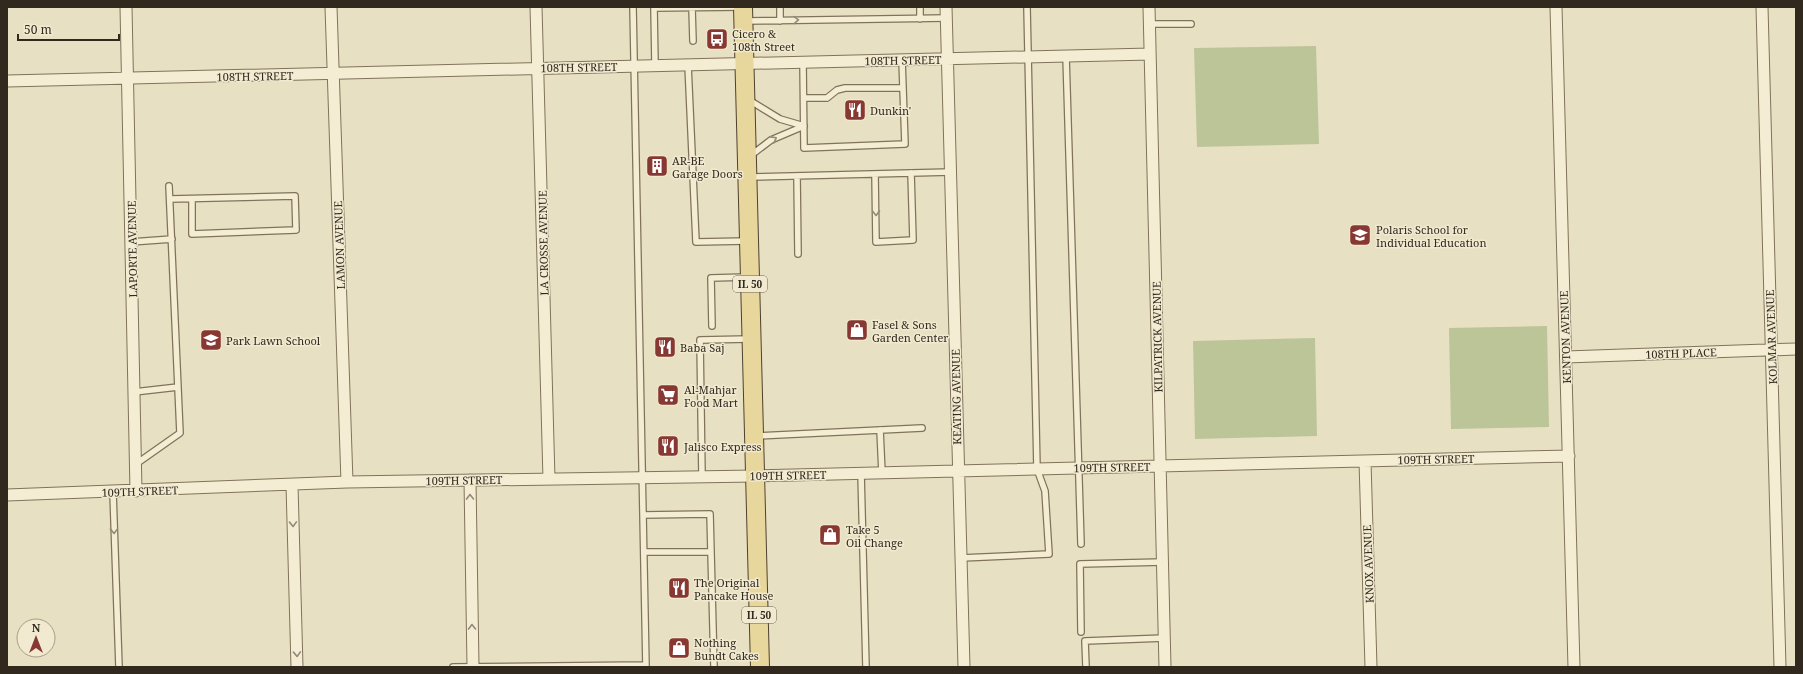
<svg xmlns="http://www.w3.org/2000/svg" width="1803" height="674" font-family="'Noto Serif',serif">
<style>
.green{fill:#bcc597}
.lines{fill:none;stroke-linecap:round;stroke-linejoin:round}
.service-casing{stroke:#80725b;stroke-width:8}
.minor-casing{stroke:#80725b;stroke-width:13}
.primary-casing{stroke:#4e402f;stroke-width:20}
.service{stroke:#f4edd4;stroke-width:5.5}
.minor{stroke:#f4edd4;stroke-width:11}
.primary{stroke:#e8d79d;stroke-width:18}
.oneway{stroke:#938b79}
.labels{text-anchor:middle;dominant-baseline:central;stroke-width:3;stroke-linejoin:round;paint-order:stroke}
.shield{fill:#f1ead1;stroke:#6b6354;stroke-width:1}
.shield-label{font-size:10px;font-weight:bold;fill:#32291e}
.poi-label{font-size:11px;fill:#32291e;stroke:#f1ead1;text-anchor:start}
.street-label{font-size:11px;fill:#32291e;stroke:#f1ead1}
</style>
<rect width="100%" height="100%" fill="#e8e0c2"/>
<path class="green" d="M1316,46L1319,144L1197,147L1194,48Z
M1547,326L1549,427L1451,429L1449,328Z
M1315,338L1317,436L1195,439L1193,341Z"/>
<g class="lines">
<g class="service-casing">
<path id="service" d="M633,7L646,667
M780,7V21
M920,7V19
M692,8L693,41
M745,21L947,18
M1150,24H1191
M1066,56L1081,544
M803,62L804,148L905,144L902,60
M655,65L654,8L741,7
M688,65L696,242L747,241
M804,98H827L837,90L845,88H903
M749,100L780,119L804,126
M750,156L771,140L804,126
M875,174L876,242L913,240L911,173
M797,176L798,254
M749,177L951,172
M170,199L295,196L296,230L192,234V199
M131,242L172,239
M712,326L711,278L747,277
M134,392L178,387
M880,430L882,473
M757,436L922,428
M136,464L180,433L169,186
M861,473L866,667
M702,477L700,340L749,339
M113,492L119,667
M643,515L710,514L714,667
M644,552H711
M961,558L1049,554L1045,491L1037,469L1027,7
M1081,632L1080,564L1163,562
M453,667L646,665
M1086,667L1085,641L1165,638"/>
</g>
<g class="minor-casing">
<path id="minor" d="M126,7L136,491
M331,7L347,482
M536,7L549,479
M946,7L964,667
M1149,7L1165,667
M1556,7L1574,667
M1762,7L1780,667
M7,81L1150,54
M1566,357L1796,349
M1365,461L1371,667
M470,480L473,666
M292,485L297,667
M7,495L347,482L755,476L1569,456"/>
</g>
<g class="primary-casing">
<path id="primary" d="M743,7L760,667"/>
</g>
<use href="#service" class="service"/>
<use href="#minor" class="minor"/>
<use href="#primary" class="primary"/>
</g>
<defs><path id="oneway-chevron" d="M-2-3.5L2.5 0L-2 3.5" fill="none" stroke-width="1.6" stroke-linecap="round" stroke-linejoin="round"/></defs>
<g class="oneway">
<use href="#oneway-chevron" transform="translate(796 20) rotate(-1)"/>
<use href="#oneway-chevron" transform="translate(774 139) rotate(-28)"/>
<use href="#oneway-chevron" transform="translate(876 213) rotate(89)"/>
<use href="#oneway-chevron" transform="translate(470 497) rotate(-91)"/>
<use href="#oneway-chevron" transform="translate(293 524) rotate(88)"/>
<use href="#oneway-chevron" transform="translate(114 531) rotate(88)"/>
<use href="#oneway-chevron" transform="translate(472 627) rotate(-91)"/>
<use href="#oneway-chevron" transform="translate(297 654) rotate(88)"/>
</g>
<defs>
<g id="bus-square" transform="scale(1.15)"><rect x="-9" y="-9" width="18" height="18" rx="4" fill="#883832" stroke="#f1ead1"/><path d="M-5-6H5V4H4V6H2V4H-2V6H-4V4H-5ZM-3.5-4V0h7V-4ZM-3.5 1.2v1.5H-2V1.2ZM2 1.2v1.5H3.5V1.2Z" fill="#fff"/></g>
<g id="restaurant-square" transform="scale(1.15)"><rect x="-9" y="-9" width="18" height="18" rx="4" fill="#883832" stroke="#f1ead1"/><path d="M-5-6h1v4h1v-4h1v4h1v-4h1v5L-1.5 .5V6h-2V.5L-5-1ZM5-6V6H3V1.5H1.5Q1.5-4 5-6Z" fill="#fff"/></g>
<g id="building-square" transform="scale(1.15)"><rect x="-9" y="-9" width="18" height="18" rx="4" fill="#883832" stroke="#f1ead1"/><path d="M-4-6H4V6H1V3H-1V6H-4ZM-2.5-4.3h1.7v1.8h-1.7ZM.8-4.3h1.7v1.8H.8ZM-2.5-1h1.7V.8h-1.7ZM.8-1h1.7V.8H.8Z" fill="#fff"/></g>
<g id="school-square" transform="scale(1.15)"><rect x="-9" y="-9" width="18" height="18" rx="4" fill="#883832" stroke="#f1ead1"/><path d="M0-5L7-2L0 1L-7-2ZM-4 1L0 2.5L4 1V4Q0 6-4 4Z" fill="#fff"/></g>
<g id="shop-square" transform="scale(1.15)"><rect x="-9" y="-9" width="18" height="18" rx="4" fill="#883832" stroke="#f1ead1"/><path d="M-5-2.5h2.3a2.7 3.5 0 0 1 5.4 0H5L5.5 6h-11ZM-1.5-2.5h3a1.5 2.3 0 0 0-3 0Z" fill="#fff"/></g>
<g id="supermarket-square" transform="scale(1.15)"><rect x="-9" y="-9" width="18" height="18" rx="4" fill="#883832" stroke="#f1ead1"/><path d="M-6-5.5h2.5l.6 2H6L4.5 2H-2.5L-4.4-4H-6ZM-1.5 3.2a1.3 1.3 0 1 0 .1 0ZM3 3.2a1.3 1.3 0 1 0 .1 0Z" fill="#fff"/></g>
</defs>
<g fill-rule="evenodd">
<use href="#bus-square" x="717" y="39"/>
<use href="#restaurant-square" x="855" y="110"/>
<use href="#building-square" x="657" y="166"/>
<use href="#school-square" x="1360" y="235"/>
<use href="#shop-square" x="857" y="330"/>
<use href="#school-square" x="211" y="340"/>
<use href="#restaurant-square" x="665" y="347"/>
<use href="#supermarket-square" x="668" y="395"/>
<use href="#restaurant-square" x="668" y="446"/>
<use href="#shop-square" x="830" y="535"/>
<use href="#restaurant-square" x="679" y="588"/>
<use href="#shop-square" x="679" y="648"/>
</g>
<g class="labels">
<g class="shield">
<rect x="733" y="276" width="34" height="16" rx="3"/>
<rect x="742" y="607" width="34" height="16" rx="3"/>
</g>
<g class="shield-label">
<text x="750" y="284">IL 50</text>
<text x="759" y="615">IL 50</text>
</g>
<g class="poi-label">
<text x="732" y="33">Cicero &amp;<tspan x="732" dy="13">108th Street</tspan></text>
<text x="870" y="110">Dunkin'</text>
<text x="672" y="160">AR-BE<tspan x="672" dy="13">Garage Doors</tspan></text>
<text x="1376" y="229">Polaris School for<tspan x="1376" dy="13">Individual Education</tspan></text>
<text x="872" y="324">Fasel &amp; Sons<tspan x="872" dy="13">Garden Center</tspan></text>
<text x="226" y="340">Park Lawn School</text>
<text x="680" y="347">Baba Saj</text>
<text x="684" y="389">Al-Mahjar<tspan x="684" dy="13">Food Mart</tspan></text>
<text x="684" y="446">Jalisco Express</text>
<text x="846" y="529">Take 5<tspan x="846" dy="13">Oil Change</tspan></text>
<text x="694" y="582">The Original<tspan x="694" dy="13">Pancake House</tspan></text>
<text x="694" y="642">Nothing<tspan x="694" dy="13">Bundt Cakes</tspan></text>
</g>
<g class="street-label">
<text transform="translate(903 60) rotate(-1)">108TH STREET</text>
<text transform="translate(579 67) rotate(-1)">108TH STREET</text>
<text transform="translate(255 76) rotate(-1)">108TH STREET</text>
<text transform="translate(543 243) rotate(-91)">LA CROSSE AVENUE</text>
<text transform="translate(339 245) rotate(-92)">LAMON AVENUE</text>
<text transform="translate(132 249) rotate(-91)">LAPORTE AVENUE</text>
<text transform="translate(1157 337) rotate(-91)">KILPATRICK AVENUE</text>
<text transform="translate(1565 337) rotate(-92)">KENTON AVENUE</text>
<text transform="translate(1771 337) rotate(-92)">KOLMAR AVENUE</text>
<text transform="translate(1681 353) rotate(-2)">108TH PLACE</text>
<text transform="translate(956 397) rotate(-91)">KEATING AVENUE</text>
<text transform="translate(1436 459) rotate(-1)">109TH STREET</text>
<text transform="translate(1112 467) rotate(-1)">109TH STREET</text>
<text transform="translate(788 475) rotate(-1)">109TH STREET</text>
<text transform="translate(464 480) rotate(-1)">109TH STREET</text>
<text transform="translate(140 491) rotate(-2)">109TH STREET</text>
<text transform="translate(1368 564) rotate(-92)">KNOX AVENUE</text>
</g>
</g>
<rect width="1803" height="674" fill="none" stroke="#32291e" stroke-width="16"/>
<g transform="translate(36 638)"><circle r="19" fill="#f1ead1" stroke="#a59d89"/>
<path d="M0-3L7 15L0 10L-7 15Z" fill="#883832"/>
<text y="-6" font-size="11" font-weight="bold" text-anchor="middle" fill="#32291e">N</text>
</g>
<path d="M18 34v6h101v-6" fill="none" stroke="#32291e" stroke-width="2"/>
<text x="24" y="34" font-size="12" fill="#32291e" stroke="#f1ead1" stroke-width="3" paint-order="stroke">50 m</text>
</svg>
